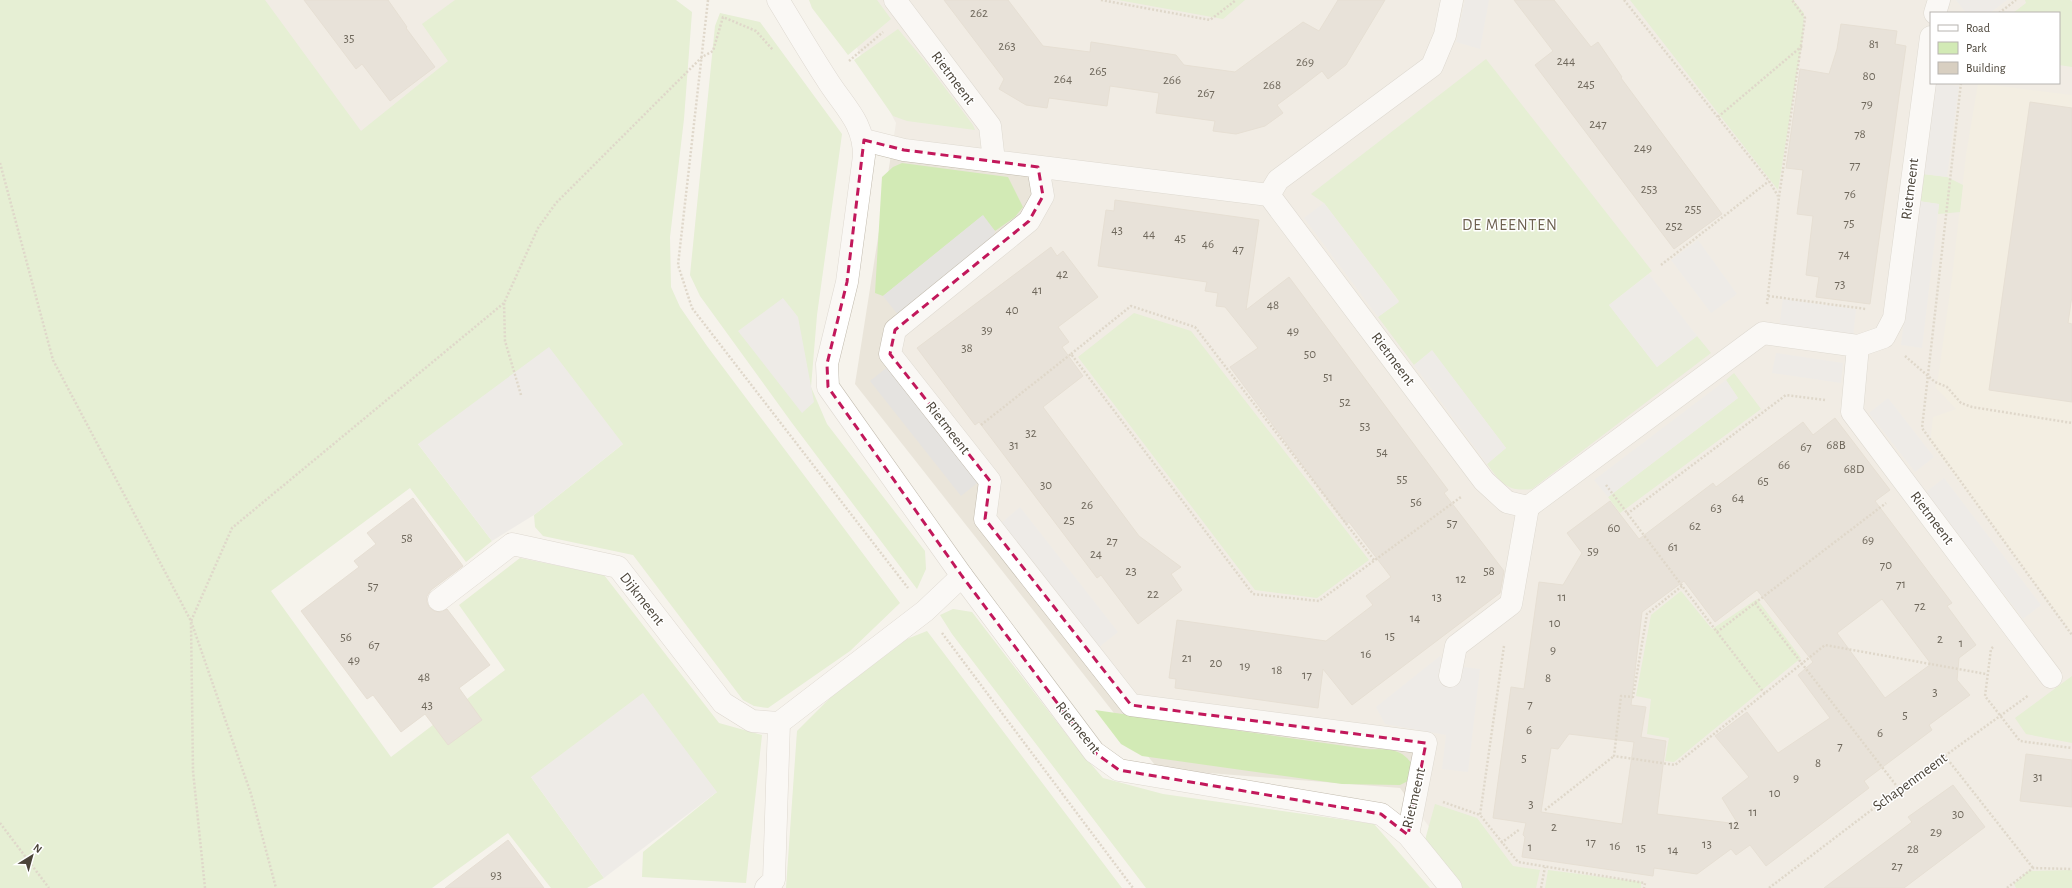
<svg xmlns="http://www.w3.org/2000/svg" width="2072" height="888" font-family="'Alegreya Sans',sans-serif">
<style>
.residential{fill:#eae5da;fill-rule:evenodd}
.education{fill:#efe8d6}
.green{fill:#d2eab5}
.parking{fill:#e5e3e0}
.building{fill:#d8cfc1;stroke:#d3c7b4;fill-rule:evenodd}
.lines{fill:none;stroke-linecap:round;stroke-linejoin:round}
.pedestrian-casing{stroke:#c2bbae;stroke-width:23}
.minor-casing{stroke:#c2bbae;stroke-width:23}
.tertiary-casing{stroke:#c2bbae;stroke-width:23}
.path{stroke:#c4b79f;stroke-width:2.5;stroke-dasharray:2 2;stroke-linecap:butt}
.pedestrian{stroke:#fff;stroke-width:22}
.minor{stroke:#fff;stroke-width:22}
.tertiary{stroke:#fff;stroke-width:22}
.marked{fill:none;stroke:#c2185b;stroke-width:3;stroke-dasharray:8 5;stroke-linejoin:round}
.labels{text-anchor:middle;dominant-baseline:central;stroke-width:3;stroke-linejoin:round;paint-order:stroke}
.number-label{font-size:13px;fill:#6e675b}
.street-label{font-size:15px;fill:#4b4439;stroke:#fff}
.neighbourhood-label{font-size:16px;letter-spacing:1px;fill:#6e6250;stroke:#fff}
</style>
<rect width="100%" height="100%" fill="#f6f3ec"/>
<path class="residential" d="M246,0H470L498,37L365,153Z
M832,0H2072V888H1475L1400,788L1158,769L855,384L896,123ZM1931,13H2059V83H1931Z"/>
<path class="education" d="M1978,83L2072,95V633L1930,443L1933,417L1956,409L1935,387L1938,378L1952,277L1966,154Z"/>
<path class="green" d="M0,0H265L361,131L448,61L422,24L455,0H676L692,12L684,119L670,237L671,287L680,307L707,346L900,603L850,651L768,708L754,706L743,700L633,555L543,536L535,527L534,515L623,444H418L492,541L466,562L410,488L271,591L391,757L505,670L459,605L520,558L604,575L719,723L762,735L746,883L642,877L643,852L717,792L531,777L604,878L587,888H551L508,833L432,888H0Z
M809,0H877L891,19L848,55L812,8Z
M1118,0H1245L1223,19Z
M1630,0H1793L1804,13L1803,36L1778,190Z
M2025,0H2070L2072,2V67L2059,65V13H2013L2026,3Z
M720,13L760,22L842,134L817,315L811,387L827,424L925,551L926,569L917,589L792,423L700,296L690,275L715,26Z
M898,29L924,60L973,125L975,130L907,121L893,116L854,60Z
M1486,59L1652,271L1609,305L1657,367L1697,336L1711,353L1532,489C1507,492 1501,483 1487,464L1506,448L1432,351L1414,365L1378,317L1399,301L1324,203L1311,194Z
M902,163L1008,177L1023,207L1015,217L995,231L982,216L883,296L875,293L882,177L893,167Z
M1923,174L1947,177L1963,185L1960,212L1938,214L1939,204L1918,201Z
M1134,313L1191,331L1369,560L1317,598L1255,590L1078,357Z
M1734,373L1761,409L1620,513L1608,497L1738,398L1726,380Z
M1681,591L1712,629L1757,599L1801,658L1674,762L1665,761L1669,738L1647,734L1651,699L1636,696L1651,615Z
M953,609L972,612L1073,743L1103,778L1163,794L1374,824L1430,888H1146L952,634L940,615Z
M927,631L1122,888H786L797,731L831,697L907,639Z
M2072,676V743L2026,734L2015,718Z
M1095,710L1366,749C1388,750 1401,746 1414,767L1410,780L1400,785L1342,784L1142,756L1121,744Z
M1435,804L1477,818L1513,866L1540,870L1536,888H1460L1425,840Z
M1548,870L1641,882V888H1545Z
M2072,870V888H2016L2014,884L2028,871Z"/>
<path class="parking" d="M1465,0H1489L1480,49L1456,42Z
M1956,0H2007L1990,13H1966Z
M1935,83L1959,86L1947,177L1923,174Z
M1918,201L1939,204L1922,348L1901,345Z
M1324,203L1399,302L1378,317L1304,218Z
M983,215L995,231L993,237L899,316L883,296Z
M1698,240L1737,294L1711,313L1671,260Z
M1649,274L1697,336L1657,367L1609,305Z
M783,298L798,317L814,402L802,413L738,331Z
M1783,299L1856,309L1853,338L1779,328Z
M549,347L623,444L534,515L492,541L418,444Z
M1432,350L1506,448L1487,464L1414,365Z
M1776,353L1843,363L1841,383L1772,373Z
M890,365L981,480L961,496L870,381Z
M1726,380L1738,398L1608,497L1594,480Z
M1888,398L1934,457L1915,472L1869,413Z
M1944,478L2041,605L2023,619L1926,492Z
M1020,507L1118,632L1098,648L1000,524Z
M1440,656L1447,665L1480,669L1468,772L1442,769L1446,735L1385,724L1376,707Z
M643,693L717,792L604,878L531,777Z"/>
<path class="building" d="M304,0H388L407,27L406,28L435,67L390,101L362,64L356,69Z
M944,0H1008L1043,46L1090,52L1091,42L1176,55L1184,65L1235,72L1303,22L1319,31L1338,0H1385L1346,65L1328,79L1322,71L1300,88L1277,105L1283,113L1265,126L1236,134L1213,131L1215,121L1156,113L1159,93L1110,86L1107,106L1049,98L1047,108L1026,105L999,89L1004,79Z
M1514,0H1554L1591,47L1598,42L1622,77L1621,78L1722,214L1674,249L1535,65L1553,51Z
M1841,24L1897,31L1895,44L1906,46L1870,304L1816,297L1819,277L1806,275L1813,216L1797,214L1803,170L1786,168L1800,69L1829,74L1837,49Z
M2030,102L2072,108V296L2068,323L2072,324V402L1989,390Z
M1115,200L1259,220L1246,310L1289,277L1448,490L1444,493L1504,571L1500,593L1352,705L1323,669L1318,708L1175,688L1176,679L1169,678L1177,620L1326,641L1373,605L1366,596L1391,577L1349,522L1346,524L1230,367L1258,348L1225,307L1216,306L1218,293L1205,291L1207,282L1098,266L1106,210L1114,211Z
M1051,247L1057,256L1063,251L1098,297L1058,327L1069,342L1062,347L1083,376L1043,407L1139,536L1181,567L1171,574L1182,590L1138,624L1101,575L1097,578L979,422L975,425L917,348Z
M1835,418L1890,490L1875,501L1952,603L1947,606L1976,645L1959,658L1957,680L1970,695L1929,725L1932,730L1864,781L1869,788L1766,866L1750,845L1736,855L1731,849L1697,874L1654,868L1653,876L1522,857L1525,837L1523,835L1526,823L1493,818L1511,687L1524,689L1539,582L1563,585L1582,553L1567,533L1610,501L1639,539L1713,483L1716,487L1803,422L1813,435ZM1684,581L1715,622L1757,590L1813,662L1798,675L1830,718L1778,753L1747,712L1715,736L1749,777L1722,798L1738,824L1657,814L1666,741L1641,737L1646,707L1631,705L1642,612ZM1882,599L1931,664L1885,698L1837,633ZM1569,734L1634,742L1622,824L1541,812L1551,748L1558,749Z
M413,498L463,566L431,590L427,596V602L429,607L434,611L440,612L447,609L490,665L459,688L482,720L448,745L425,714L401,732L373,695L367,699L301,611L359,567L354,561L376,544L367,533Z
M2026,754L2072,760V807L2020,801Z
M1953,785L1985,827L1904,888H1824L1912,822L1908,817Z
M508,840L544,888H445Z"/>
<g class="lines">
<g class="pedestrian-casing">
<path id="pedestrian" d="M1450,676L1456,646L1511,604L1528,507"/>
</g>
<g class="minor-casing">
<path id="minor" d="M895,0L990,126L994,161
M1452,0L1445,35L1432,66L1278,180L1269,195L1484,481L1507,502L1528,507L1763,333L1858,346L1884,337L1894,318L1931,37
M1935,13L1939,0
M864,140L904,150L1269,195
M1038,167L1043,196L1029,221L895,330L890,354L990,481L985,519L1131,705L1426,743L1408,835
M1858,346L1852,412L2051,677
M439,600L512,544L618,567L723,703L752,721L779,723
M766,888L774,880L779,723L925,611L962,576"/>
</g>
<g class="tertiary-casing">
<path id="tertiary" d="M778,0C794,26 809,52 826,78C843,106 864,121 864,156L847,282L827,364L828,387L962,576L1094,752L1119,770L1381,814L1408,835L1451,888"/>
</g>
<path class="path" d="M708,0L678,265L692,308L908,588
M1101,0L1210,20L1236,0
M1624,0L1769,181L1778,196
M1999,13L2016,0
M849,61L883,32
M1961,83L1922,428L2072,635
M1718,117L1802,46
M0,163L53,360L191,621L251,794L276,888
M1661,265L1769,181
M1768,296L1866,309
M1767,304L1779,197L1805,18L1792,0
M1071,354L1131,306L1195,327L1374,560
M1905,356L1935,382L1947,387L1961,403L1972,407L2072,423
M521,395L505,341L504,303L538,228L556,203L702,57L713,51L723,17L756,31L773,50
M981,425L1071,354L1253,594L1319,601L1461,497
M1606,485L1717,632L1886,503
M1627,514L1786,395L1825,400
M1682,586L1647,614L1633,697L1621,696L1614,756L1675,765L1825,645L1986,674
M1755,603L1899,789
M1717,632L1765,694
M942,633L1133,888
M1504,646L1480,815L1518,862L1645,883L1644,888
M1993,647L1991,649L1985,696L2020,741L2072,748
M1945,756L2033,868
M1443,802L1480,815
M1545,810L1614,756
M0,823L49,888
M1501,843L1520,829
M205,888L193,771L191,621L232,528L504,303
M1541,888L1545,867
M1769,888L1899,789L2029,695
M2007,888L2033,868L2072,869"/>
<use href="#pedestrian" class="pedestrian"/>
<use href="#minor" class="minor"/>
<use href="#tertiary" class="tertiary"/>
</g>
<path d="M0 0H2072V888H0ZM864,140L904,150L1038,167L1043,196L1029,221L895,330L890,354L990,481L985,519L1131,705L1426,743L1408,835L1381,814L1119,770L1094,752L962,576L828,387L827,364L847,282Z" fill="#f6f3ec" fill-opacity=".55" fill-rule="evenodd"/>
<path class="marked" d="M864,140L904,150L1038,167L1043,196L1029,221L895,330L890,354L990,481L985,519L1131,705L1426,743L1408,835L1381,814L1119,770L1094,752L962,576L828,387L827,364L847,282Z"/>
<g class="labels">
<g class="number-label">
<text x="979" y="13">262</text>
<text x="349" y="38">35</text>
<text x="1874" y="44">81</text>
<text x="1007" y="46">263</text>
<text x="1566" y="61">244</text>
<text x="1305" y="62">269</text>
<text x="1098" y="71">265</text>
<text x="1869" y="76">80</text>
<text x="1063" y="79">264</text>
<text x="1172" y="80">266</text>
<text x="1586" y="84">245</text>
<text x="1272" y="85">268</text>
<text x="1206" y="93">267</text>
<text x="1867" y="104">79</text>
<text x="1598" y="124">247</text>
<text x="1860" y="134">78</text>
<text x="1643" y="148">249</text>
<text x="1855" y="165">77</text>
<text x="1649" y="189">253</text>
<text x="1850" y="194">76</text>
<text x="1693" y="209">255</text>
<text x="1849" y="223">75</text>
<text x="1674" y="226">252</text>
<text x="1117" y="230">43</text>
<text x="1149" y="234">44</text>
<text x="1180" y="238">45</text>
<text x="1208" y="244">46</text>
<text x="1238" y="249">47</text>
<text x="1844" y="254">74</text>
<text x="1062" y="274">42</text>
<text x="1840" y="284">73</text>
<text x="1037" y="290">41</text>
<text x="1273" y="305">48</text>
<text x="1012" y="310">40</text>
<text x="987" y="330">39</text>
<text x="1293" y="331">49</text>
<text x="967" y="348">38</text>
<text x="1310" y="354">50</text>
<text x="1328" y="377">51</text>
<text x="1345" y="402">52</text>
<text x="1365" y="426">53</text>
<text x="1031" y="433">32</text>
<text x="1014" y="445">31</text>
<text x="1836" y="445">68B</text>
<text x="1806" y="447">67</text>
<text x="1382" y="452">54</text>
<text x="1784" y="465">66</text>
<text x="1854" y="469">68D</text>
<text x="1402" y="479">55</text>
<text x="1763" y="481">65</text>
<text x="1046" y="485">30</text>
<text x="1738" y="498">64</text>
<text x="1416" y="502">56</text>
<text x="1087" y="505">26</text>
<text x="1716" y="508">63</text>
<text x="1069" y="520">25</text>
<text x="1452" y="523">57</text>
<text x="1695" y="526">62</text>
<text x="1614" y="528">60</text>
<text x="407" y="538">58</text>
<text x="1868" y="540">69</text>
<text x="1112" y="541">27</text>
<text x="1673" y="547">61</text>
<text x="1593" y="551">59</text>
<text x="1096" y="554">24</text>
<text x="1886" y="565">70</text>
<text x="1131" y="571">23</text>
<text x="1489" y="571">58</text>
<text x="1461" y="579">12</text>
<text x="1901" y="584">71</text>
<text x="373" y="586">57</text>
<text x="1153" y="594">22</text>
<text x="1437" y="597">13</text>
<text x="1562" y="597">11</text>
<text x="1920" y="606">72</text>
<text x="1415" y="618">14</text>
<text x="1555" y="623">10</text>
<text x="1390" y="636">15</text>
<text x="346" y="637">56</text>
<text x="1940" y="639">2</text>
<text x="1961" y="643">1</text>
<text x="374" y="645">67</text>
<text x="1553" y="650">9</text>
<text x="1366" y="654">16</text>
<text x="1187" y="658">21</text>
<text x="354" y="660">49</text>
<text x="1216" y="663">20</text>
<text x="1245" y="666">19</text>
<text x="1277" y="670">18</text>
<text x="1307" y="675">17</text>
<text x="424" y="677">48</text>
<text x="1548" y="678">8</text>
<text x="1935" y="692">3</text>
<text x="1530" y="704">7</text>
<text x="427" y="705">43</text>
<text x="1905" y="715">5</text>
<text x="1529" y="730">6</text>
<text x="1880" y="733">6</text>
<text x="1840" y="746">7</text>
<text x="1524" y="758">5</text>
<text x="1818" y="763">8</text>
<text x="2038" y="777">31</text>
<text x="1796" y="778">9</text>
<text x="1775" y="793">10</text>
<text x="1531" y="804">3</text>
<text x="1753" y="812">11</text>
<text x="1958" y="814">30</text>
<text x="1734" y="825">12</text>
<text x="1554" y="827">2</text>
<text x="1936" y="832">29</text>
<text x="1591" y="842">17</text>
<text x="1707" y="844">13</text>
<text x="1615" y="846">16</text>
<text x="1530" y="847">1</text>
<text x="1641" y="848">15</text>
<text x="1913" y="849">28</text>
<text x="1673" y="850">14</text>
<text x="1897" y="866">27</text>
<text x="496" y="875">93</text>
</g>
<g class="street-label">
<text transform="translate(953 78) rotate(53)">Rietmeent</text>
<text transform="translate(1910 189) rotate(-83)">Rietmeent</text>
<text transform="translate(1393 359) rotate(53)">Rietmeent</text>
<text transform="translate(948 428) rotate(52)">Rietmeent</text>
<text transform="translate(1932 518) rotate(53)">Rietmeent</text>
<text transform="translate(642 599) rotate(52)">Dijkmeent</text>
<text transform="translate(1078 728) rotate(51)">Rietmeent</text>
<text transform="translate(1910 782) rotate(-36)">Schapenmeent</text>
<text transform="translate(1414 798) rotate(-77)">Rietmeent</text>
</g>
<g class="neighbourhood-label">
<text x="1510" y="225">DE MEENTEN</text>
</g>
</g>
<rect x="1930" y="12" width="130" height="72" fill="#ffffff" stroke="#b7b4b0"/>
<rect x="1938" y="25" width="20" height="6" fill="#ffffff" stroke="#b7b4b0"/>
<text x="1966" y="32" font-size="12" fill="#4b4439">Road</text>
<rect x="1938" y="42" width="20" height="12" fill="#d2eab5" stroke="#b7b4b0"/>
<text x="1966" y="52" font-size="12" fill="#4b4439">Park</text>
<rect x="1938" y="62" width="20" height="12" fill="#d8cfc1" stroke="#b7b4b0"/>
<text x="1966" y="72" font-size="12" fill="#4b4439">Building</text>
<g transform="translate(32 856) rotate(37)" stroke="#ffffff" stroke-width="3" paint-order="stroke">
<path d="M0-3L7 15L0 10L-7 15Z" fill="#4b4439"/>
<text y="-6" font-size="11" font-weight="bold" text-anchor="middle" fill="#4b4439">N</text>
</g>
</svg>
